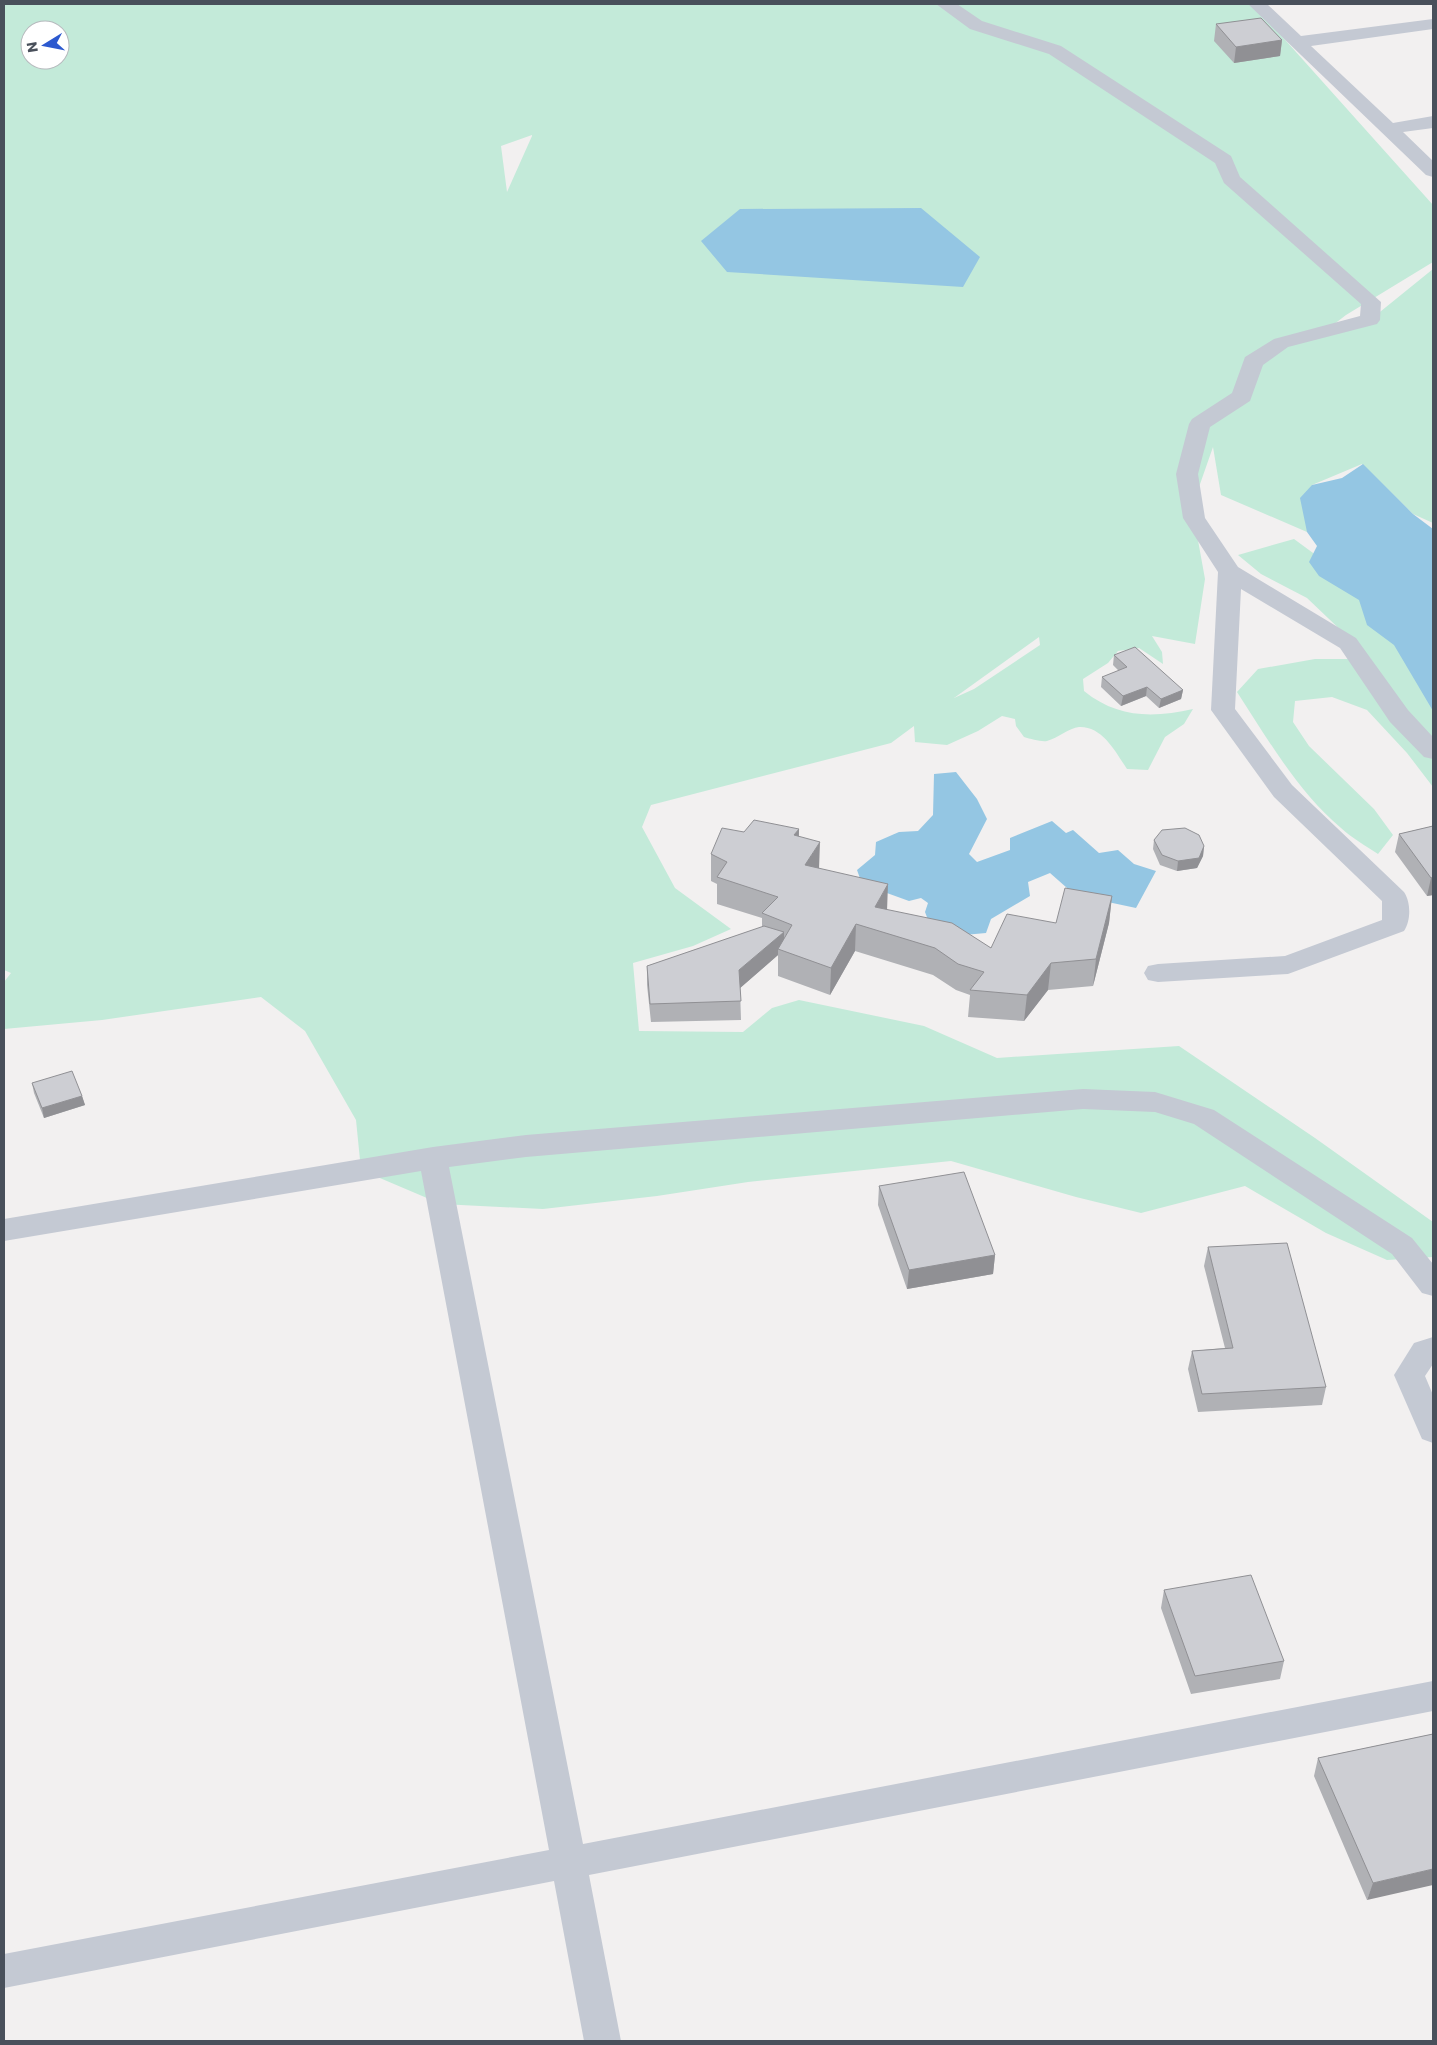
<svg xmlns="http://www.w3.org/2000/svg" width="1437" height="2045" font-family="Poppins,sans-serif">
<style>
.green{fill:#c3ead9;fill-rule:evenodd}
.water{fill:#94c6e3}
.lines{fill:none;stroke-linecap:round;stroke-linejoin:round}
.street{fill:#c4c9d3;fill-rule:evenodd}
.wall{fill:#b0b1b5}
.shaded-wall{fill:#909094}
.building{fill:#cdced3;stroke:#909094}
</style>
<rect width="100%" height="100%" fill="#f2f0f0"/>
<path class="green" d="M4,4H1253L1433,205V262L1346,315L1320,335L1370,320L1433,269V523L1413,514L1362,464L1312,485L1307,532L1221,495L1213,447L1192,507L1205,579L1195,644L1152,636L1162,652L1163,664L1139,648L1118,651L1108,663L1083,679L1084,691C1117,718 1153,718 1193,709L1184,724L1165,737L1148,770L1127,769C1116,753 1103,726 1079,727C1069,728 1058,738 1047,741C1041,742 1031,739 1024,737L1016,726L1015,719L1002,716L978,731L947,745L915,742L914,726L891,743L651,805L642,827L675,888L731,929L693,946L633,963L639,1031L743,1032L772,1008L799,1000L924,1026L997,1058L1179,1046L1315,1138L1433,1222V1257L1387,1260L1326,1233L1245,1186L1141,1213L1076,1197L951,1161L748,1182L657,1196L543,1209L441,1204L361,1170L356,1120L305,1031L261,997L102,1020L4,1029V982L11,973L4,970ZM30,30H60V60H30ZM532,135V136L507,192L501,146ZM1039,637L1040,645L974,689L954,698Z
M1294,539L1373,597L1433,702V787L1407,753L1367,710L1332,697L1295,701L1293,722L1309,746L1374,809L1393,835L1378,854C1366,846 1352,838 1341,828C1298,792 1267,738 1237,692L1258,669L1315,659H1371L1307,598L1261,574L1238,555Z"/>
<path class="water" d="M921,208L980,257L963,287L727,272L701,241L740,209Z
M1363,464L1413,514L1433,529V711L1394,645L1367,625L1359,600L1319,576L1309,562L1317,546L1307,532L1300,498L1312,485L1342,478Z
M956,772L977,799L987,819L969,854L977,862L1010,850V838L1052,821L1066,833L1073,830L1099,853L1118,850L1134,864L1156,871L1136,908L1075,895L1050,873L1028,882L1030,896L991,919L986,933L953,936L930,925L925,912L928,903L921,898L909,901L862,884L857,870L875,855L876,842L899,832L918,831L933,815L934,774Z"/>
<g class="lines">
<path class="street" d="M936,4H957L982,21L1061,46L1231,156L1240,177L1381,302L1380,320L1377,324L1288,347L1263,365L1250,401L1210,427L1198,474L1205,518L1238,567L1356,638L1408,710L1433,737V759L1424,757L1390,722L1340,648L1241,589L1235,709L1292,785L1404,892C1411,902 1411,921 1404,931L1288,974L1158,982L1148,980L1144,973L1148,966L1158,964L1285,956L1382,920V901L1274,797L1211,710L1218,572L1183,518L1176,474L1189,424L1192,419L1232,393L1245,357L1274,339L1360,316L1361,304L1224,183L1215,163L1049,54L970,29Z
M1248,4H1267L1301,36L1433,19V29L1311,46L1393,123L1433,116V128L1403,132L1433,161V177L1426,175Z
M1083,1089L1155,1092L1214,1110L1412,1238L1433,1264V1296L1422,1293L1392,1254L1194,1124L1155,1112L1083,1109L526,1157L449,1167L583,1844L1433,1681V1711L589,1875L621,2041H584L554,1881L4,1988V1954L549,1850L421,1171L4,1241V1219L433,1147L526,1135Z
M1433,1337V1364L1425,1376L1433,1395V1443L1422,1439L1394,1375L1414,1343Z"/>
</g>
<path class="wall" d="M1216,24L1282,40L1280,56L1234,63L1214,41Z
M1114,655L1183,690L1181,699L1159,708L1146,696L1121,706L1101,687L1102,677L1119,671L1113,665Z
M1433,826V895L1427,896L1395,852L1399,834Z
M799,829V836L819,868L887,910L991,948L1056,923L1112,896L1109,923L1093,986L1048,990L1024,1021L968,1017L970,995L956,990L933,975L855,951L830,995L778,976V955L740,988L741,1020L651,1022L647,985V966L762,927V918L717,904V884L711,881V854L744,832Z
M1154,840L1204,846L1203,856L1197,868L1177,871L1160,865L1153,849Z
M32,1083L82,1096L85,1105L44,1118L34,1093Z
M879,1186L995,1255L993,1274L907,1289L878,1205Z
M1208,1247L1326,1387L1322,1405L1198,1412L1188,1369L1192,1351L1225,1348L1204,1266Z
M1164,1590L1284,1661L1280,1679L1191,1694L1161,1608Z
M1433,1734L1367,1900L1314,1776L1318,1758Z"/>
<path class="shaded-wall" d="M1282,40L1280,56L1234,63L1236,47Z
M1147,687L1146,696L1121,706L1123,696Z
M1183,690L1181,699L1159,708L1161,699Z
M799,829L798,856L794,835Z
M820,842L819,869L805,865Z
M1204,846L1203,856L1197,868L1177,871L1178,861Z
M1433,877V895L1427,896L1431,878Z
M888,884L887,911L875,907Z
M1112,896L1109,923L1093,986L1096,959Z
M856,924L855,951L830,995L831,968Z
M784,932V950L778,949V955L739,989V970Z
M1051,963L1048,990L1024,1021L1027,995Z
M82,1096L85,1105L44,1118L42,1108Z
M995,1255L993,1274L907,1289L909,1270Z
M1433,1869V1885L1367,1900L1373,1883Z"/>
<path class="building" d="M1261,18L1282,40L1236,47L1216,24Z
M1135,647L1183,690L1161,699L1147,687L1123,696L1102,677L1127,667L1114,655Z
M754,820L799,829L794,835L820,842L805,865L888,884L875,907L952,923L991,948L1007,914L1056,923L1065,888L1112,896L1096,959L1051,963L1027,995L970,990L984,972L958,964L935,948L856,924L831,968L778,949L792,925L762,913L778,897L717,877L727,862L711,854L722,828L744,832Z
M1433,826V877L1431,878L1399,834Z
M1185,828L1199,835L1204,846L1199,858L1178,861L1162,855L1154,840L1162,830Z
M764,926L784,932L739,970L741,1001L650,1004L647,966Z
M72,1071L82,1096L42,1108L32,1083Z
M964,1172L995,1255L909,1270L879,1186Z
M1287,1243L1326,1387L1202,1394L1192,1351L1233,1348L1208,1247Z
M1251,1575L1284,1661L1195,1676L1164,1590Z
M1433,1734V1869L1373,1883L1318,1758Z"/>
<rect width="1437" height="2045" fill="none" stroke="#49505b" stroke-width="10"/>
<g transform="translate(45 45) rotate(260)"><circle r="24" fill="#ffffff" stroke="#b6b9bd"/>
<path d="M0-4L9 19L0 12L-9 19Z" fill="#2c59cf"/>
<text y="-8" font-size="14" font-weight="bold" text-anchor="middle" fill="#49505b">N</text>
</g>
</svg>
